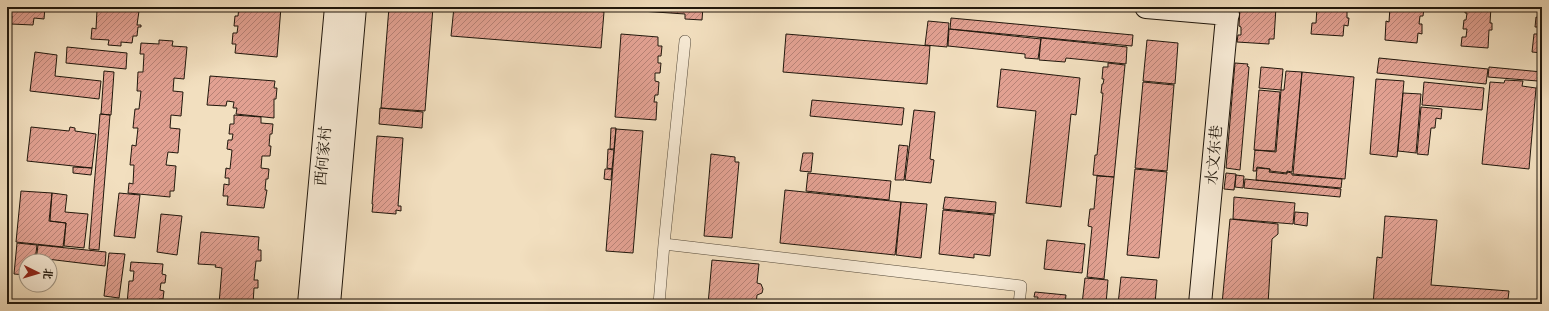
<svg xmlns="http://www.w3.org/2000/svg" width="1549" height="311" font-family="Cardo,'Noto Serif SC',serif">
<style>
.building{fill:url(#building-hatch);stroke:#20170c}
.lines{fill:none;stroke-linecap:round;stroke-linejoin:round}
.lane-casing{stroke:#544939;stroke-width:12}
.secondary-casing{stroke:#20170c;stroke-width:24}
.lane{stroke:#f7ead5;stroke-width:11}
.secondary{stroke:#f7ead5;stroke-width:22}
.labels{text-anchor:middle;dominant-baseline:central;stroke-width:3;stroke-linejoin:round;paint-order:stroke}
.street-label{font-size:15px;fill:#20170c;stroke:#f7ead5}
</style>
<defs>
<pattern id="building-hatch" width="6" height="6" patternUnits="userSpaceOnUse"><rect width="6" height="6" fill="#e2a192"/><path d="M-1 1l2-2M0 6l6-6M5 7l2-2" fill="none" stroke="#b78276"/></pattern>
</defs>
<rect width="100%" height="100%" fill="#f2dfbf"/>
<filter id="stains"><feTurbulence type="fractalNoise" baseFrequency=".005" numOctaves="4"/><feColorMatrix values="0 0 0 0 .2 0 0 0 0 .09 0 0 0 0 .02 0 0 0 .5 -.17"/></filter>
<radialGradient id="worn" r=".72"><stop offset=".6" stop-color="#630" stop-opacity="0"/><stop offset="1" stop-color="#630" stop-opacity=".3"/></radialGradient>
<path class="building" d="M9,7H45L44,19L34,18L33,25L11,24L12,16H8Z
M94,7H130V10L139,11L137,25H141V27H138L137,36H133L132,43L121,42V46L108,45L109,40L91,39L92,28L96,29L97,10H93Z
M239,7H281L277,57L235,53L236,44H232L233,33H237L238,26H234L235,16H238Z
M389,7H433L425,111L381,108Z
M454,7H561L569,9V7L586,9V7H597L596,11L604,12L601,48L451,36Z
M618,7H703L702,20L685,19V14L626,10V11H618Z
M1240,7H1276L1274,39H1269V44L1237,42L1238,35H1241V27L1239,26Z
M1317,7H1350L1349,11H1347V18H1349L1348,26L1344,25L1343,36L1311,34L1312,23H1316Z
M1390,7L1424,8L1423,16H1420L1419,24H1422V34L1418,33L1417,43L1385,40L1386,21L1389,22Z
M1465,7H1491L1490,23H1492V30H1489L1488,48L1461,46L1462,37H1466L1467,29H1463L1464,20H1466L1467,13H1465Z
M1540,7H1542V53L1532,52L1534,34H1538V27H1535L1536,17L1539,18Z
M951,18L1133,35L1132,46L950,29Z
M928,21L949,23L947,47L925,45Z
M949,29L1041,39L1038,59L1025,58V54L948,46Z
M621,34L658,37V46H662L661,56H658V63H661L660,73H655V81L659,82L658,95H655L654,102H657L656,120L615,117Z
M786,34L930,46L927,84L783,72Z
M1041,38L1127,47L1126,64L1066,58L1065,62L1039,60Z
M159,40L173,41L172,46L187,47L184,79L174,78L173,91L183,92L181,116L171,115L170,128L180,129L178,153L168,152L166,165L176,166L174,191H170V197L128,193L129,183L133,184L134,165H130L132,145L136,146L138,128H133L135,109H139L141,91H137L138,72H143L144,54H140L141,43L159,44Z
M1147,40L1178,43L1175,84L1143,81Z
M7,41H8L7,51H11L10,60L7,61Z
M67,47L127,53L126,69L66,63Z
M35,52L57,55L55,76L101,81L99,99L30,91Z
M1379,58L1488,69L1486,84L1377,73Z
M1108,63L1125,65L1114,177L1093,175L1095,155H1097L1103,93H1101L1102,84H1103L1104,79H1102L1103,67H1108Z
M1235,63L1248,64L1247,66L1249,67L1240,170L1226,168Z
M1261,67L1283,69L1281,90L1259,88Z
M1489,67L1542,72V89L1537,88L1538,81L1488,77Z
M1001,69L1080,78L1076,115L1071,114L1061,207L1026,203L1036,111L997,107Z
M104,71L114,72L111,115L101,114Z
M1286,71L1302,72L1292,172L1287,171V173L1270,171V169L1257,167L1256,171H1253L1255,150L1276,152L1281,90H1284Z
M1302,72L1354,77L1345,179L1293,174Z
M210,76L275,81L274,88H277L276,99H274V118L236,114L237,108H233L234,102L227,101L226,106L207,105Z
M1376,79L1404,81L1397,157L1370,154Z
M1505,80L1523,81L1522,86L1536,88L1529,169L1482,164L1490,82L1504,83Z
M1143,82L1174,85L1167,171L1135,168Z
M1424,82L1484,88L1482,110L1422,105Z
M1259,90L1280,92L1275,151L1254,150Z
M1403,93L1421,94L1416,153L1398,151Z
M812,100L904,108L902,125L810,116Z
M1421,107L1442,109L1441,119L1436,118L1435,128H1431L1428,155L1417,154Z
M380,108L423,112L422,128L379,124Z
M914,110L935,112L930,159L934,160L931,183L905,180Z
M100,114L110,115L99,250L89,249Z
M234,115L261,117V123L273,124L272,134H270L269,146H271L270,156H262L261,168L269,169L268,179H266L265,190H267L264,208L227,205L228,196H223L224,184L229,185V178H225L226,168L230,169L232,150L227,149L228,140H232L233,134H229L230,124H234Z
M31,127L69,131L70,127L75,128V131L96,134L92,168L27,161Z
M611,128H616L614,149H610Z
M616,129L643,131L633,253L606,251Z
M377,136L403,138L398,206H401V211L396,210V214L372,212L373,204H372Z
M899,145L908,146L904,180H895Z
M608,149L614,150L612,169L607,168Z
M803,153H813L811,172L800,171Z
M711,154L735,157V162H739L732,238L704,236Z
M73,167L92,168L91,175L73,173Z
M1257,168L1270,169L1269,172L1287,174V172L1292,173V175L1342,179L1341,188L1256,180Z
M605,169H612L611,180L604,179Z
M1135,169L1167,172L1159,258L1127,255Z
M808,173L891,181L889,200L806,191Z
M1226,173L1236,174L1234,190L1224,189Z
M1236,175L1244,176L1243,188L1235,187Z
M1097,176L1114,177L1104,279L1087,277L1092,227L1088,226L1090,209H1094Z
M1245,179L1341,189L1340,197L1244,188Z
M785,190L901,202L895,255L780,243Z
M21,191L52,193L49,221L66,223L63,247L16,242Z
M52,193L67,195L65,212L88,214L84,248L64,246L66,223L50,221Z
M119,193L140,195L135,238L114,236Z
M945,197L996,202L995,214L943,209Z
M1234,197L1295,203L1293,224L1233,219Z
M901,202L927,204L921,258L896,255Z
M943,210L994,215L990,256L974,254V258L939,254Z
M1295,212L1308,213L1307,226L1294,224Z
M161,214L182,216L177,255L157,252Z
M1385,216L1437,220L1431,285L1509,291L1508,299H1504L1503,304H1373L1377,257L1382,258Z
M1230,219L1278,224V234L1272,239L1268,304H1222Z
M201,232L259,237L258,250H261V261H256L254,280H258V288H254L253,304H219L222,268L215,267L216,265L198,264Z
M1047,240L1085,244L1082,273L1044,269Z
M17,243L37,245L35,261H26V275L14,274Z
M38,245L106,252L105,266L47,259V261H36Z
M109,253L125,254L119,298L104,296Z
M712,260L759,264L757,283L761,284L763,289L762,293L757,295L756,304H708Z
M131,262L163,264L162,274L166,275L165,283H161L160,290L164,291L163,299H159V304H127L129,281H133L134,271H130Z
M1121,277L1157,280L1155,304H1118Z
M1085,278L1108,280L1106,304H1082Z
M1035,292L1066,295L1065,304H1037L1038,297H1034Z"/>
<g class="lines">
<g class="lane-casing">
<path id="lane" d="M685,41L664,244L1021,286L1019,304
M659,304L664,244"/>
</g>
<g class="secondary-casing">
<path id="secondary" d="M1146,7L1228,14
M309,304L336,7
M329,304L355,7
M1200,304L1228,7"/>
</g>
<use href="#lane" class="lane"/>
<use href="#secondary" class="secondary"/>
</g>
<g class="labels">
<g class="street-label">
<text transform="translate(1214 155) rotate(-85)">水文东巷</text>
<text transform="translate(323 156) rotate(-85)">西何家村</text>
</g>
</g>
<rect width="1549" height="311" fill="none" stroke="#f2dfbf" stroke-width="24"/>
<rect x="8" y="8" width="1533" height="295" fill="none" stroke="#20170c" stroke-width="2"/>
<rect x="12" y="12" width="1525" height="287" fill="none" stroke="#20170c"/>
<g transform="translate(38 273) rotate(95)"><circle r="19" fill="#f7ead5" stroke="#a19685"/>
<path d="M0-3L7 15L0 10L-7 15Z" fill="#8f2418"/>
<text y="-6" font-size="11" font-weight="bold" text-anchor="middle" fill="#20170c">北</text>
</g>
<rect width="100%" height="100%" filter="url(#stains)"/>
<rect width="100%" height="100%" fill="url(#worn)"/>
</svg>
